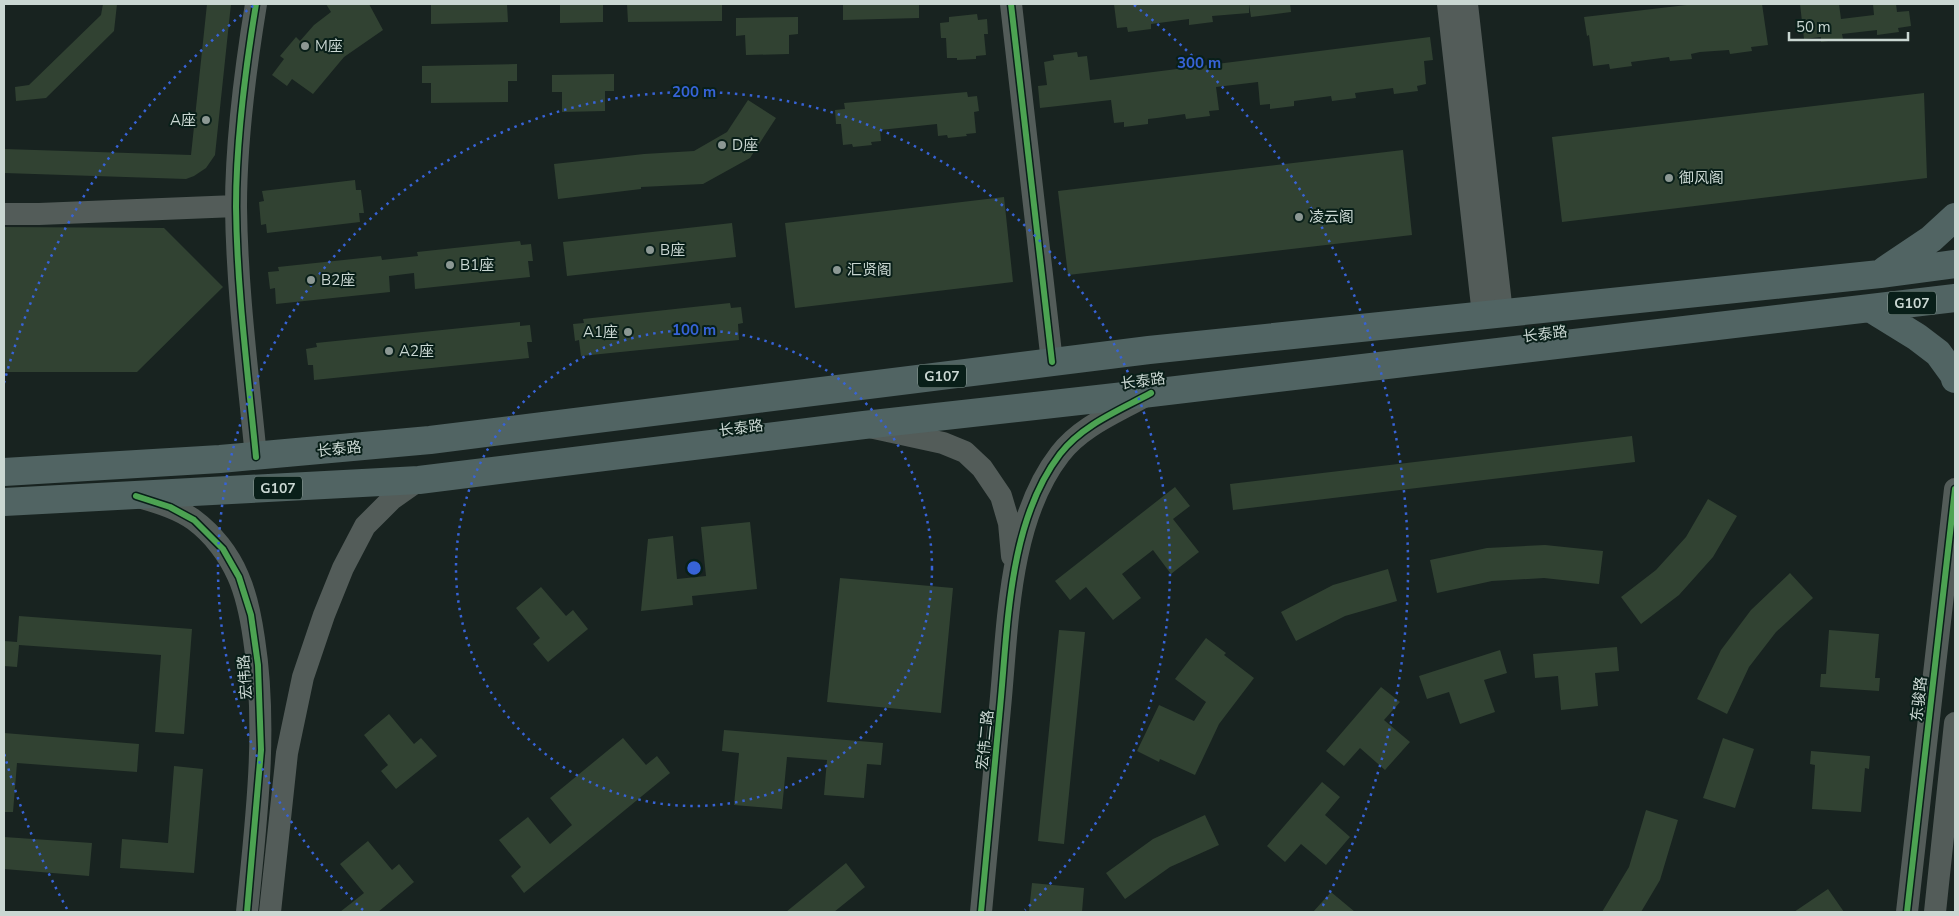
<svg xmlns="http://www.w3.org/2000/svg" width="1959" height="916" font-family="'Nunito Sans','Noto Sans SC',sans-serif">
<style>
.building{fill:#314232}
.lines{fill:none;stroke-linecap:round;stroke-linejoin:round}
.minor{stroke:#535c59;stroke-width:22}
.highway{stroke:#516463;stroke-width:28}
.cycleway-casing{stroke:#091f19;stroke-width:9}
.cycleway{stroke:#4ca352;stroke-width:6}
.ring{fill:none;stroke:#3763d7;stroke-width:2.5;stroke-dasharray:2.5 5}
.poi-dot{fill:#8c9894;stroke:#091f19;stroke-width:2}
.labels{text-anchor:middle;dominant-baseline:central;stroke-width:4;stroke-linejoin:round;paint-order:stroke}
.shield{fill:#091f19;stroke:#90a09a;stroke-width:1}
.shield-label{font-size:14px;font-weight:bold;fill:#cad7d2}
.poi-label{font-size:15px;fill:#cad7d2;stroke:#091f19;text-anchor:start}
.street-label{font-size:15px;fill:#cad7d2;stroke:#091f19}
.centre{fill:#3763d7;stroke:#091f19;stroke-width:2.5}
.ring-label{font-size:15px;text-anchor:middle;font-weight:bold;fill:#3763d7;stroke:#091f19;stroke-width:4;stroke-linejoin:round;paint-order:stroke}
</style>
<rect width="100%" height="100%" fill="#182320"/>
<path class="building" d="M103,4H117L114,31L46,98L16,101L15,87L29,85L101,15Z
M207,4H231L215,155L206,168L194,176L186,179L4,173V149L191,155Z
M326,4H369L383,30L344,57L313,94L292,79L287,86L272,75L284,59L280,56L296,37L300,41L314,25L331,12Z
M431,4H507L508,22L431,24Z
M560,4H603V22L560,23Z
M627,4H722V21L628,22Z
M843,4H919V18L843,20Z
M1114,4H1249V13L1212,16L1213,22L1189,25V19L1151,24V29L1128,32L1127,27L1117,28Z
M1249,4H1290L1291,12L1251,17Z
M1695,4H1762L1768,45L1751,47L1752,51L1730,54L1729,50L1700,52L1691,54L1692,59L1670,61L1669,57L1631,62L1632,66L1610,69L1609,64L1593,66L1589,35L1587,36L1584,17Z
M1800,4H1839L1841,19L1874,15L1873,4H1896L1897,12L1909,11L1911,26L1898,28L1899,32L1877,35V30L1842,34L1843,39L1821,42V37L1804,39Z
M977,14L978,20L987,19L988,34H984L986,55L976,56V59L957,60V58H947L946,38H941L940,23L949,22V17Z
M798,17V34L789,35V54L746,55L745,35L736,36V18Z
M1430,37L1433,60L1424,61L1426,84L1417,86L1418,91L1394,94L1393,88L1355,93L1356,98L1332,101L1331,96L1294,101V106L1270,109V104L1260,105L1258,82L1216,87L1219,110L1209,111L1210,116L1186,119L1185,114L1157,118L1148,119V124L1124,127V122L1114,123L1111,100L1040,108L1038,86L1047,85L1044,62L1054,60L1053,55L1077,52L1078,57L1087,56L1090,80Z
M517,64V81H508V102L431,103V83H422V66Z
M614,74V91H605V111L562,112V92H552V75Z
M967,92L968,97L977,96L979,111L974,112L976,133L966,134L967,136L948,138L947,135L938,136L937,124L880,130L881,141L871,142L872,145L853,147L852,144L843,145L841,124H836L835,110L845,109L844,103Z
M1924,93L1927,178L1562,222L1552,137Z
M748,100L776,118L750,158L703,184L641,187V189L558,199L554,164L644,154L694,151L727,132Z
M1403,150L1412,235L1068,275L1058,191Z
M355,180L356,190H361L364,213H359L360,222L267,233L266,224L261,225L259,202L264,201L262,191Z
M1004,197L1013,282L795,308L785,223Z
M732,223L736,257L567,276L563,242Z
M4,227L164,228L223,287L137,372H4Z
M520,241L521,245L531,244L533,261H528L530,277L415,289L414,273L389,276L390,292L276,304L275,288L270,289L268,272L279,271L278,267L381,256L382,260L418,256L417,252Z
M730,303L731,308L741,307L743,323L738,324L739,340L581,356L579,340L575,341L573,324L584,323L583,319Z
M520,322V326L530,325L532,342H527L529,358L314,380L313,365H308L306,349L317,347L316,343Z
M1632,436L1635,462L1233,510L1230,484Z
M1175,487L1190,506L1173,519L1199,552L1171,574L1153,550L1122,574L1141,598L1113,620L1086,587L1070,600L1055,581Z
M1708,499L1737,516L1713,557L1679,595L1641,624L1621,597L1656,570L1686,537Z
M750,522L757,589L692,596L693,605L641,611L648,539L673,536L677,579L706,576L701,527Z
M1545,545L1603,551L1599,584L1544,578L1492,581L1437,593L1430,560L1487,548Z
M1388,569L1397,601L1345,616L1296,641L1281,612L1333,585Z
M1790,573L1813,598L1776,632L1749,667L1727,714L1697,699L1721,650L1751,610Z
M840,578L953,588L941,713L827,702Z
M541,587L566,616L573,610L588,629L548,662L533,644L540,638L516,608Z
M19,616L192,629L184,734L155,732L161,655L19,645L17,667L4,666V641L17,642Z
M1059,630L1085,632L1064,844L1038,841Z
M1829,630L1879,634L1875,678H1880L1879,691L1820,687L1821,674H1826Z
M1206,638L1226,653L1224,655L1254,678L1219,724L1195,775L1160,759L1159,762L1137,751L1159,705L1194,721L1206,702L1175,679Z
M1617,647L1619,671L1595,673L1598,706L1561,710L1558,676L1535,678L1533,654Z
M1500,650L1507,673L1484,680L1495,712L1460,724L1449,692L1427,699L1419,676Z
M1381,687L1400,702L1384,720L1410,742L1385,770L1360,748L1344,766L1326,751Z
M389,714L414,744L421,738L437,756L396,789L381,771L388,765L364,735Z
M724,730L883,743L881,765L867,764L864,798L824,795L827,760L787,757L782,809L734,805L739,753L722,751Z
M4,733L139,744L137,772L17,763L13,812H4Z
M623,738L646,765L657,756L670,773L524,893L511,876L521,867L499,840L528,817L550,844L572,825L550,798Z
M1723,738L1754,749L1735,808L1703,798Z
M1811,751L1870,756L1869,769L1865,768L1861,812L1812,809L1815,765L1810,764Z
M174,766L203,769L194,873L120,868L122,839L168,843Z
M1322,782L1340,797L1325,815L1350,837L1326,865L1301,844L1285,862L1267,846Z
M1646,810L1678,820L1660,880L1641,912H1602L1629,867Z
M1205,815L1219,845L1170,867L1125,899L1106,873L1153,839Z
M4,837L92,843L89,876L4,869Z
M368,841L392,870L399,864L414,882L378,912H340L364,893L340,864Z
M846,863L865,887L834,912H786Z
M1032,883L1084,888L1082,912H1029Z
M1828,889L1844,912H1794Z
M1331,892L1355,912H1313Z"/>
<g class="lines">
<path class="minor" d="M256,4C245,71 236,139 236,207C237,291 248,374 256,457
M1011,4L1052,362
M1448,4L1483,315
M1467,4L1502,313
M4,214H39L236,206
M874,428L943,443L965,452L982,468L1001,496L1009,523L1012,556
M142,498C159,503 179,509 194,520C213,534 229,555 238,576C247,596 251,618 254,639C268,729 256,822 247,912
M270,912L287,753L303,677L324,615L343,568L365,526L392,499L419,480
M981,912C987,844 994,776 1000,708C1008,626 1008,521 1060,454C1081,426 1118,412 1147,395
M1907,912L1955,489
M1935,912L1955,723"/>
<path class="highway" d="M1885,270L1931,239L1955,217
M1870,308L1917,337L1938,353L1954,375L1955,379
M4,472L220,459L430,440L1149,350L1880,274L1955,264
M4,502L419,480L864,425L1151,393L1955,298"/>
<g class="cycleway-casing">
<path id="cycleway" d="M256,4C245,71 236,139 236,207C237,291 248,374 256,457
M1011,4L1052,362
M136,496L170,507L194,520L223,549L239,577L251,615L258,665L261,750L247,912
M981,912C987,844 994,776 1000,708C1008,626 1008,522 1060,454C1082,425 1120,410 1151,393
M1907,912L1955,489"/>
</g>
<use href="#cycleway" class="cycleway"/>
</g>
<g class="ring">
<circle cx="694" cy="568" r="238"/>
<path d="M363 910A476 476 0 1 1 1025 910"/>
<path d="M67 909A714 714 0 0 1 4 753M4 383A714 714 0 0 1 254 5M1134 5A714 714 0 0 1 1321 909"/>
</g>
<g class="poi-dot">
<circle cx="305" cy="46" r="5"/>
<circle cx="206" cy="120" r="5"/>
<circle cx="722" cy="145" r="5"/>
<circle cx="1669" cy="178" r="5"/>
<circle cx="1299" cy="217" r="5"/>
<circle cx="650" cy="250" r="5"/>
<circle cx="450" cy="265" r="5"/>
<circle cx="837" cy="270" r="5"/>
<circle cx="311" cy="280" r="5"/>
<circle cx="628" cy="332" r="5"/>
<circle cx="389" cy="351" r="5"/>
</g>
<g class="labels">
<g class="shield">
<rect x="1888" y="291.5" width="48" height="23" rx="4"/>
<rect x="918" y="364.5" width="48" height="23" rx="4"/>
<rect x="254" y="476.5" width="48" height="23" rx="4"/>
</g>
<g class="shield-label">
<text x="1912" y="303">G107</text>
<text x="942" y="376">G107</text>
<text x="278" y="488">G107</text>
</g>
<g class="poi-label">
<text x="315" y="46">M座</text>
<text x="196" y="120" text-anchor="end">A座</text>
<text x="732" y="145">D座</text>
<text x="1679" y="178">御风阁</text>
<text x="1309" y="217">凌云阁</text>
<text x="660" y="250">B座</text>
<text x="460" y="265">B1座</text>
<text x="847" y="270">汇贤阁</text>
<text x="321" y="280">B2座</text>
<text x="618" y="332" text-anchor="end">A1座</text>
<text x="399" y="351">A2座</text>
</g>
<g class="street-label">
<text transform="translate(1545 334) rotate(-7)">长泰路</text>
<text transform="translate(1143 381) rotate(-7)">长泰路</text>
<text transform="translate(741 428) rotate(-7)">长泰路</text>
<text transform="translate(339 449) rotate(-6)">长泰路</text>
<text transform="translate(245 677) rotate(-94)">宏伟路</text>
<text transform="translate(1919 699) rotate(-84)">东骏路</text>
<text transform="translate(985 740) rotate(-84)">宏伟二路</text>
</g>
</g>
<circle cx="694" cy="568" r="8" class="centre"/>
<g class="ring-label">
<text x="1199" y="68">300 m</text>
<text x="694" y="97">200 m</text>
<text x="694" y="335">100 m</text>
</g>
<rect width="1959" height="916" fill="none" stroke="#cad7d2" stroke-width="10"/>
<path d="M1789 32v8h119v-8" fill="none" stroke="#cad7d2" stroke-width="2.5"/>
<text x="1796" y="32" font-size="15" fill="#cad7d2" stroke="#091f19" stroke-width="4" paint-order="stroke">50 m</text>
</svg>
